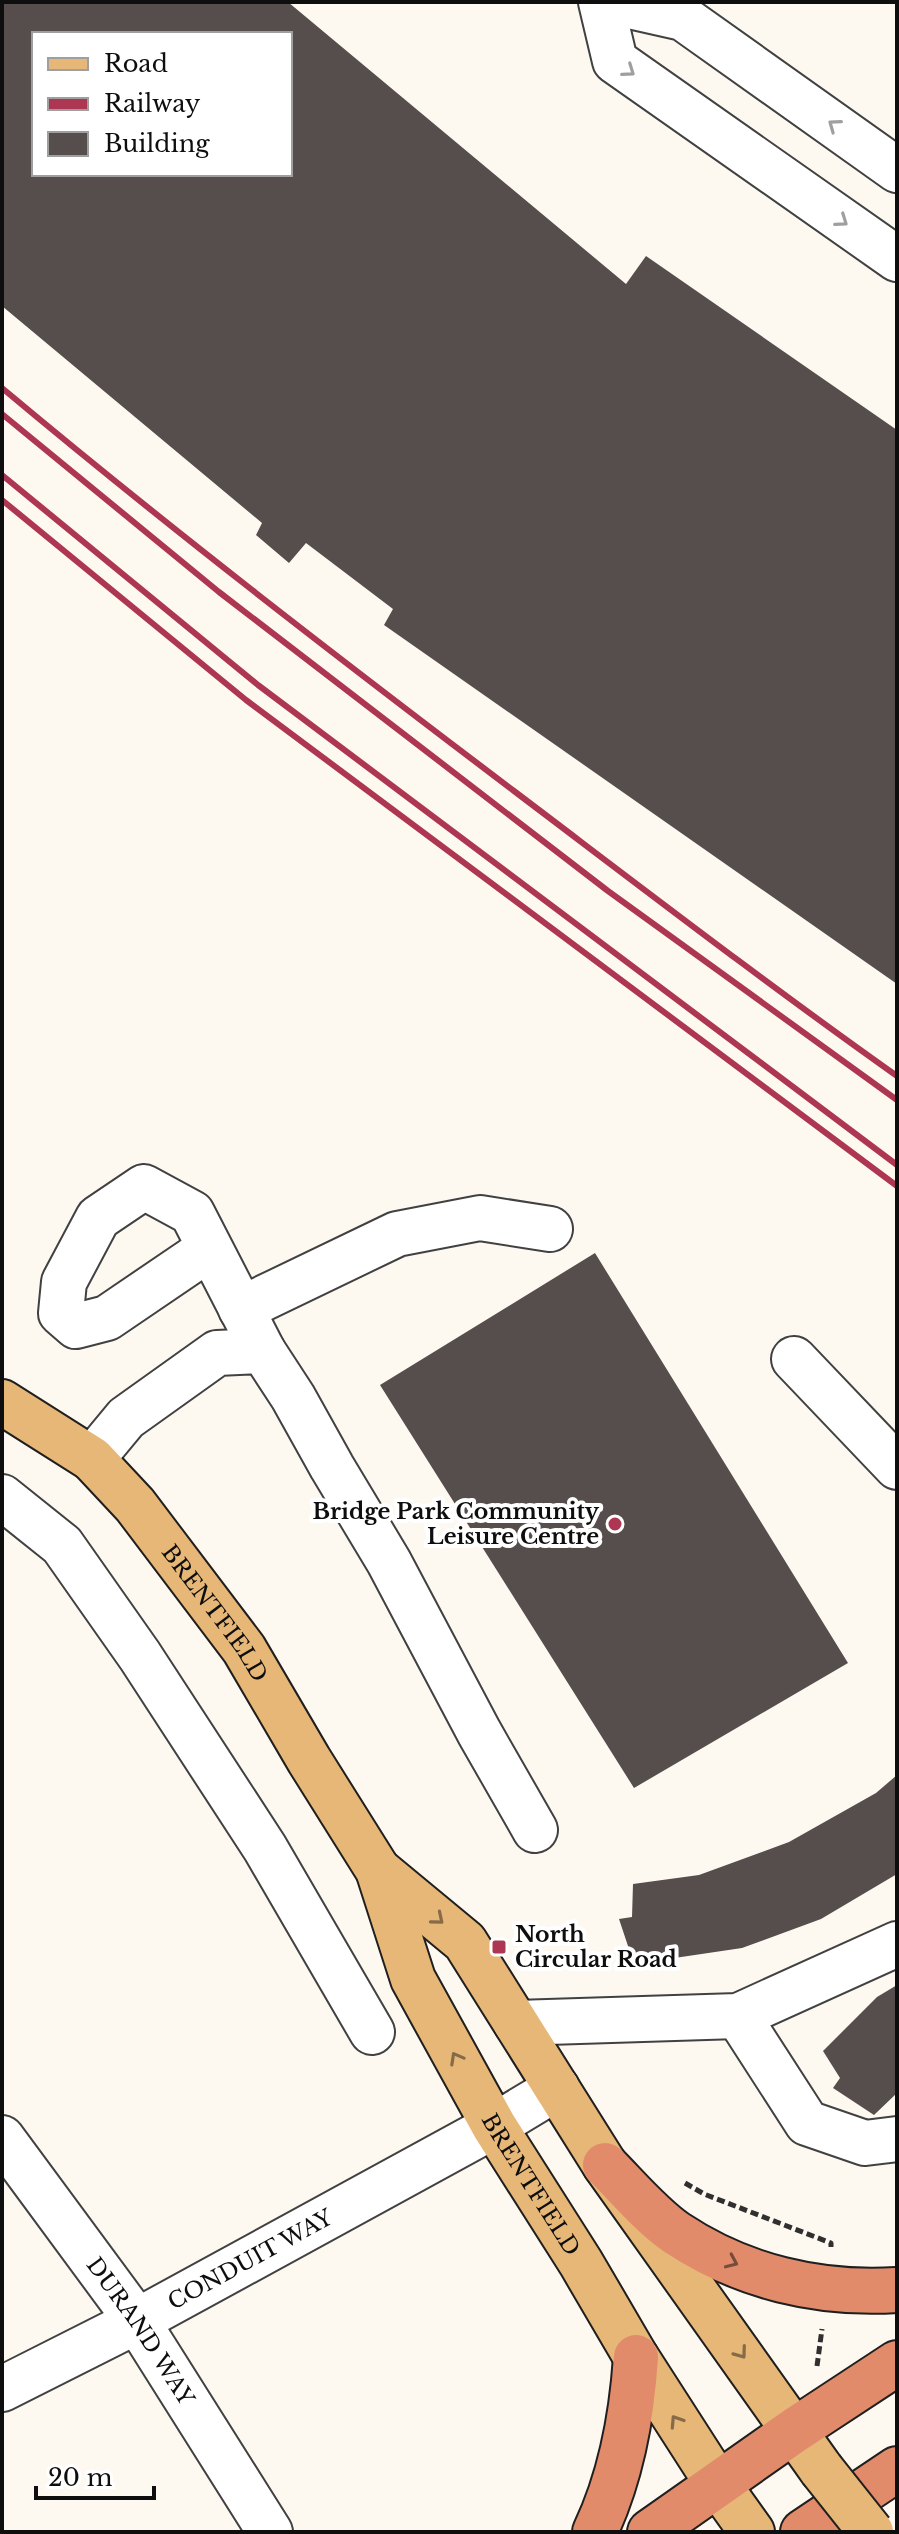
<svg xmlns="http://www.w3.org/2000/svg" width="899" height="2534" font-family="'Libre Baskerville',serif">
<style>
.building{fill:#554e4c;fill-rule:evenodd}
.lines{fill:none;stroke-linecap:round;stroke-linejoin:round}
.minor-casing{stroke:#414141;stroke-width:48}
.major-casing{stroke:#1f1f1f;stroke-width:48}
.highway-casing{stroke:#1f1f1f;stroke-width:48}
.path{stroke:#303030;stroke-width:5;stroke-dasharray:8 4;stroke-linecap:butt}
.minor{stroke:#fff;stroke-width:44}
.major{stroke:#e7b777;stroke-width:44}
.highway{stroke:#e28b6a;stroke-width:44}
.rail{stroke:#ad3752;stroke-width:6}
.major-bridge-casing{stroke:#1f1f1f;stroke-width:48;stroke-linecap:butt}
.major-bridge{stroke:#e7b777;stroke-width:44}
.oneway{stroke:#9f9f9f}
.oneway2{stroke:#856b48}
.oneway3{stroke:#784c3c}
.poi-dot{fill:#ad3752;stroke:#fff;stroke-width:3}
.labels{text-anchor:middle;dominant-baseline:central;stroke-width:8;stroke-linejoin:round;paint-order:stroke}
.poi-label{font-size:22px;font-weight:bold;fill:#0e0e0e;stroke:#fff;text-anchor:end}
.street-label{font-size:22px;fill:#0e0e0e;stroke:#fff}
</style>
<rect width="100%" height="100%" fill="#fdf9f1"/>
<path class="building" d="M2,2H288L626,284L646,256L897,430V984L384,625L393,609L306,543L289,563L256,535L262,523L2,306ZM34,34H290V174H34Z
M595,1253L848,1663L634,1788L380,1385Z
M897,1775V1874L821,1919L742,1948L634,1964L619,1919L632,1917L633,1884L699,1875L789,1842L876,1793Z
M897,1985V2093L874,2115L833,2088L840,2078L823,2051L877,1997Z"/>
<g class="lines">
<g class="minor-casing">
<g id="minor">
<path d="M601,2L615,61L897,259"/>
<path d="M612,2L683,18L897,170"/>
<path d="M210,1248L107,1318L76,1326L61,1313L64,1282L98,1218L144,1187L192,1213L263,1351"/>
<path d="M241,1309L397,1234L480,1218L550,1229"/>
<path d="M794,1359L897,1467"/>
<path d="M92,1459L126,1418L217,1353L263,1351L293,1397L332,1467L389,1562L479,1732L535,1830"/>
<path d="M2,1497L62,1545L140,1656L265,1848L372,2032"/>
<path d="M738,2016L807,2123L865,2143L897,2139"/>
<path d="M516,2023L738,2016L897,1944"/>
<path id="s1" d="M2,2138L137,2321L270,2532"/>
<path id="s2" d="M2,2389L137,2321L494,2126L557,2088"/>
</g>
</g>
<g class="major-casing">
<g id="major">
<path id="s3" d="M2,1402L92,1459L135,1505L244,1649L309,1760L378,1870L413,1979L494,2126L581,2263L636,2357L717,2483L752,2532"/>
<path d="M378,1870L465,1942L605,2165L821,2469"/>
</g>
</g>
<g class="highway-casing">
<path id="highway" d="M605,2165C626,2186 651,2216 676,2233C742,2277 819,2295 897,2290
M595,2532C621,2477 632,2418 636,2357
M650,2532L795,2430L897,2363
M803,2532L897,2469"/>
</g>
<path class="path" d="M685,2183L704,2194L831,2243V2247
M817,2366L822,2329"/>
<use href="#minor" class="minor"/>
<use href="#major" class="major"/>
<use href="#highway" class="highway"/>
<path class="rail" d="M2,388C168,527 341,660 514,791C641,887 767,984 897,1076
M2,414L219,592L608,891L897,1100
M2,475L258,685L897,1165
M2,500L246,700L897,1186"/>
<g class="major-bridge-casing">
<path id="major-bridge" d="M821,2469L871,2532"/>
</g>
<use href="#major-bridge" class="major-bridge"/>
</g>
<defs><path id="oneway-chevron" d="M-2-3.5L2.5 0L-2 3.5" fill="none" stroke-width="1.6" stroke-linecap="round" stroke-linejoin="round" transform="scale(2)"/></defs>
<g class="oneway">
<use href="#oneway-chevron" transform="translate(629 71) rotate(35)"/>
<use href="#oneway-chevron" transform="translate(834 125) rotate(-144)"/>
<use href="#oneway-chevron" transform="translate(842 221) rotate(35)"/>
</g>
<g class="oneway2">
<use href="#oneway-chevron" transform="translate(438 1919) rotate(40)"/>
<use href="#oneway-chevron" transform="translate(456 2058) rotate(-119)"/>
<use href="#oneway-chevron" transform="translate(741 2353) rotate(54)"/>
<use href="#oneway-chevron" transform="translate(676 2421) rotate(-123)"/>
</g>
<use class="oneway3" href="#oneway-chevron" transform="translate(732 2262) rotate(24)"/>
<g class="poi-dot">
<circle cx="615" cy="1524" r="8"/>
<rect x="491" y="1939" width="16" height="16" rx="4"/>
</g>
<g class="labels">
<g class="poi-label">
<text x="599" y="1511">Bridge Park Community<tspan x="599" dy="25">Leisure Centre</tspan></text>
<text x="515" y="1934" text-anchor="start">North<tspan x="515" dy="25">Circular Road</tspan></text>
</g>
<g class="street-label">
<text stroke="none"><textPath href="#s3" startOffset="304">BRENTFIELD</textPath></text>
<text stroke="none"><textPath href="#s3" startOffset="960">BRENTFIELD</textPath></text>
<text stroke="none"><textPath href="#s2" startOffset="280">CONDUIT WAY</textPath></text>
<text stroke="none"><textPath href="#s1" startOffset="238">DURAND WAY</textPath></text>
</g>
</g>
<rect width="899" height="2534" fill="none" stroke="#0e0e0e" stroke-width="8"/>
<rect x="32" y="32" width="260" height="144" fill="#ffffff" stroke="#9f9f9f" stroke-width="2"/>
<rect x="48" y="58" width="40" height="12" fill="#e7b777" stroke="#9f9f9f" stroke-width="2"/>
<text x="104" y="72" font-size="24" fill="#0e0e0e">Road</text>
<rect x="48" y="98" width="40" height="12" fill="#ad3752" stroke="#9f9f9f" stroke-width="2"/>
<text x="104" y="112" font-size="24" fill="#0e0e0e">Railway</text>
<rect x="48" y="132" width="40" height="24" fill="#554e4c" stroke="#9f9f9f" stroke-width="2"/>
<text x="104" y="152" font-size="24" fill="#0e0e0e">Building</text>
<path d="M36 2486v12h118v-12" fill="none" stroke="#0e0e0e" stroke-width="4"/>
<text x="48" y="2486" font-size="24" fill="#0e0e0e" stroke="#ffffff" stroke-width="6" paint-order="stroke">20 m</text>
</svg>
